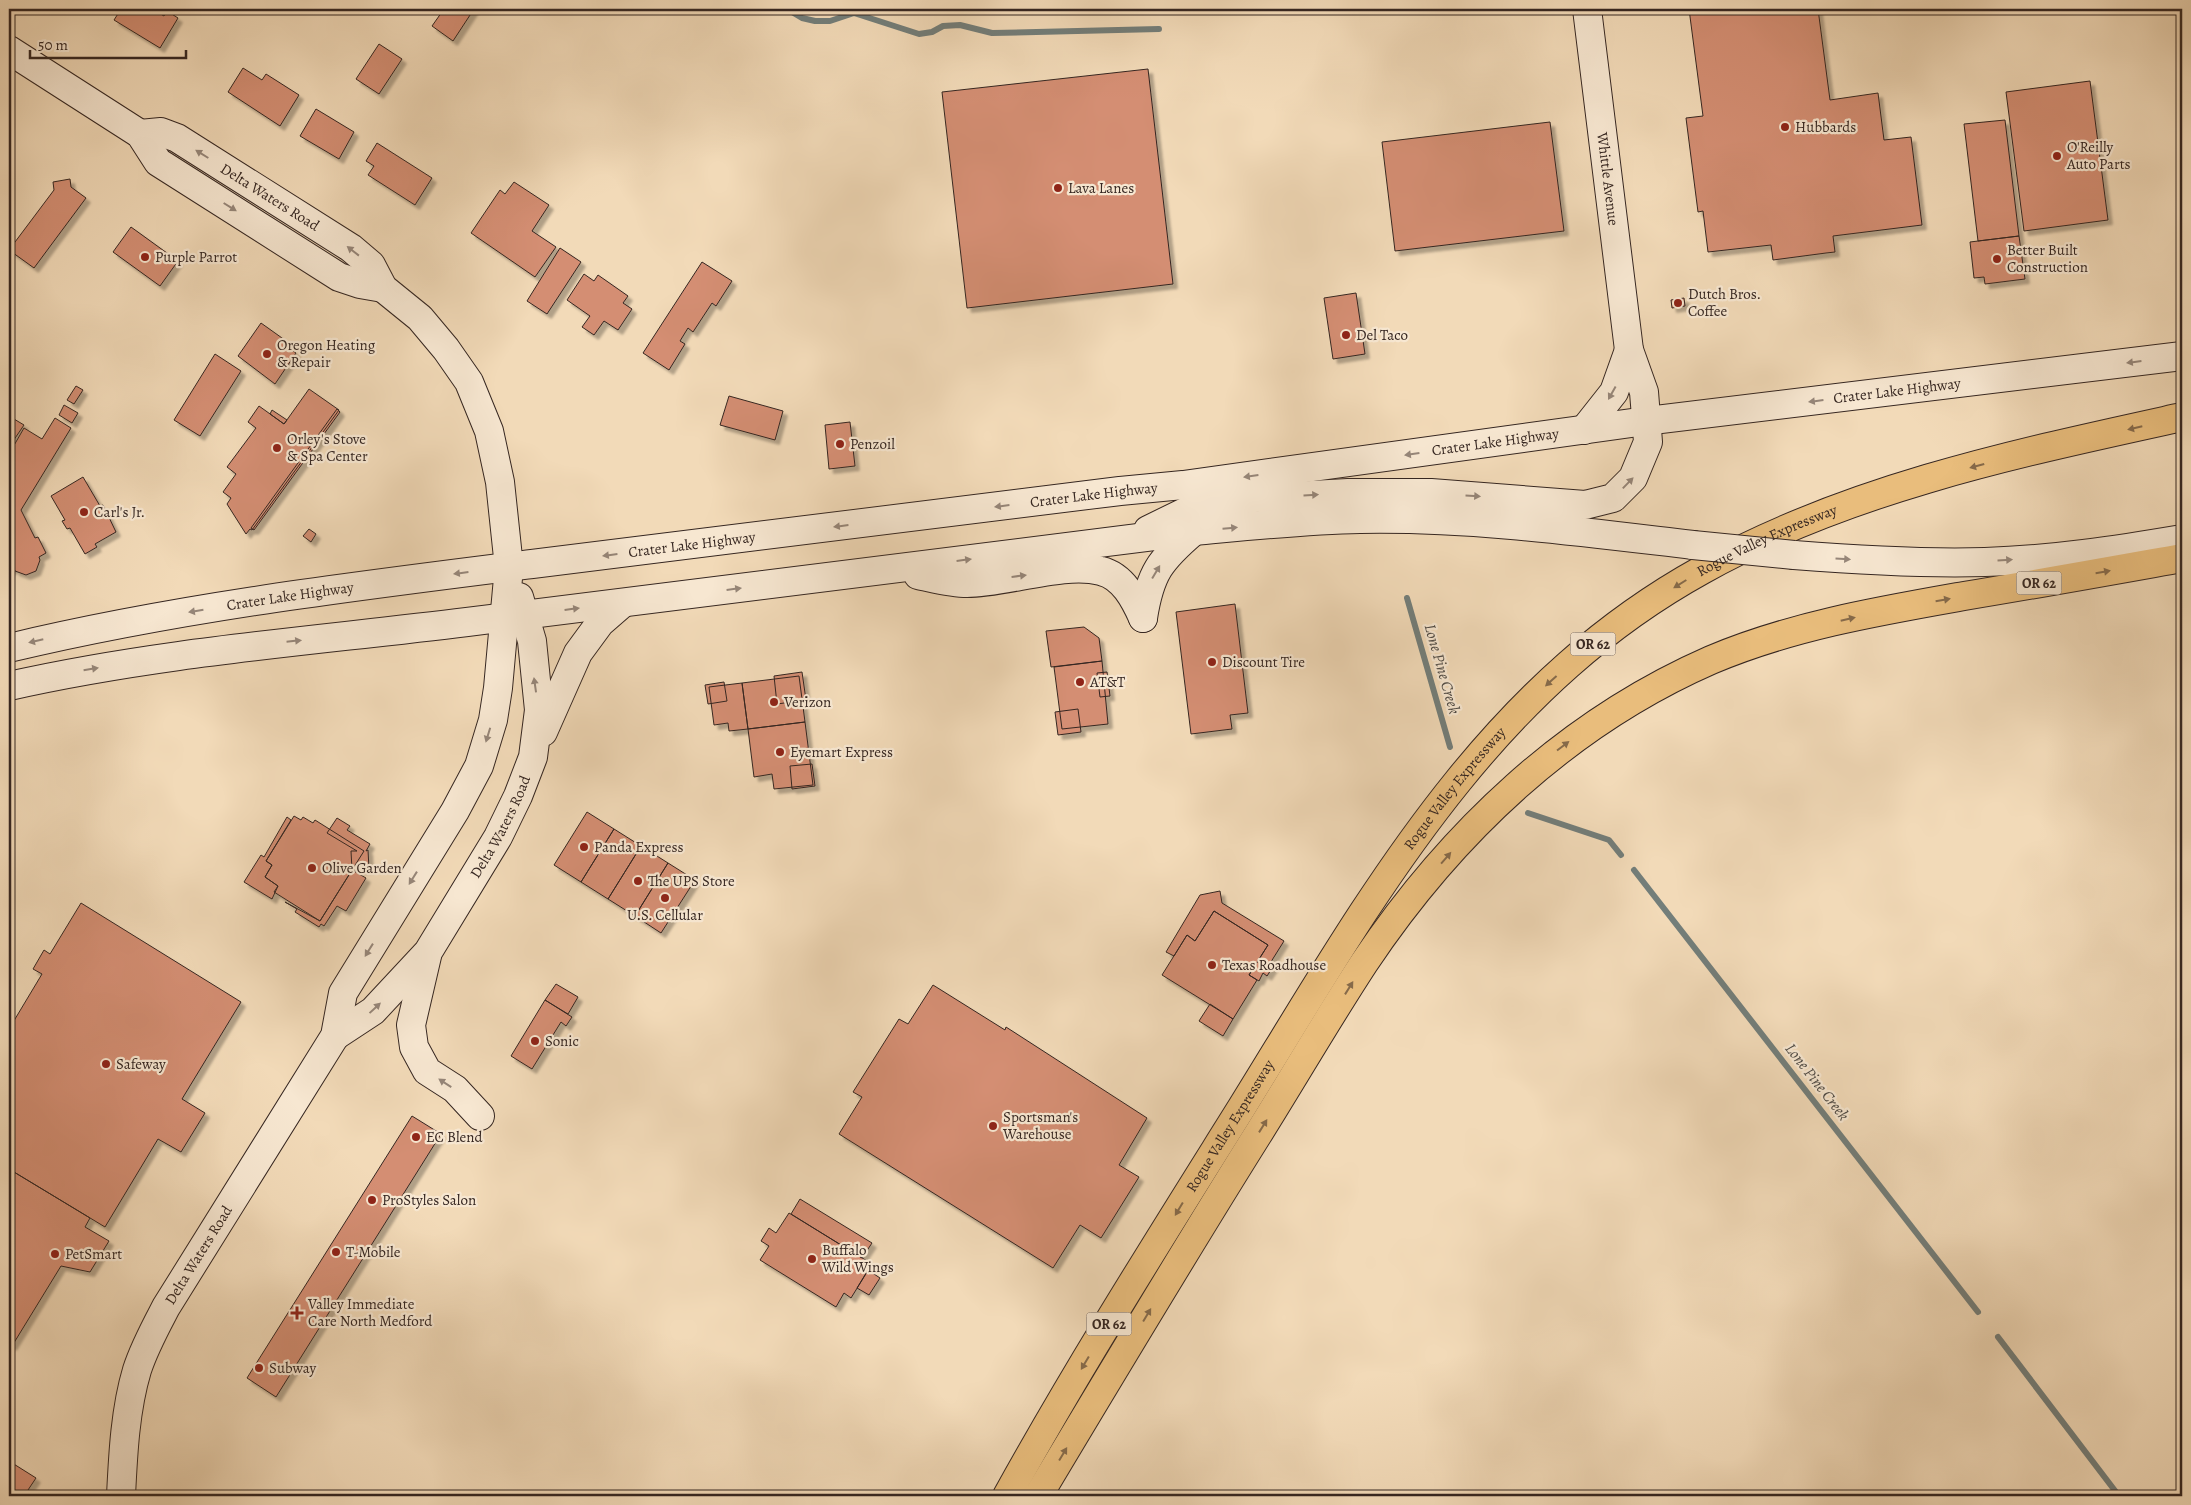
<svg xmlns="http://www.w3.org/2000/svg" width="2191" height="1505" font-family="Alegreya,serif">
<style>
.lines{fill:none;stroke-linecap:round;stroke-linejoin:round}
.stream{stroke:#737e7a;stroke-width:6}
.building{fill:#d48e73;stroke:#352621;filter:url(#shadow)}
.secondary-casing{stroke:#352621;stroke-width:30}
.highway-casing{stroke:#352621;stroke-width:30}
.secondary{stroke:#f7e7d1;stroke-width:28}
.highway{stroke:#e9bd7c;stroke-width:28}
.secondary-bridge-casing{stroke:#352621;stroke-width:30;stroke-linecap:butt}
.secondary-bridge{stroke:#f7e7d1;stroke-width:28}
.oneway{fill:#968679}
.oneway2{fill:#866a4a}
.poi-dot{fill:#8f2418;stroke:#f7e7d1;stroke-width:2}
.labels{text-anchor:middle;dominant-baseline:central;stroke-width:4.5;stroke-linejoin:round;paint-order:stroke}
.shield{fill:#f7e7d1;stroke:#6f6056;stroke-width:1}
.shield-label{font-size:14px;font-weight:bold;fill:#352621}
.poi-label{font-size:15px;fill:#352621;stroke:#f7e7d1;text-anchor:start}
.street-label{font-size:15px;fill:#352621;stroke:#f7e7d1}
.water-label{font-size:16px;font-style:italic;fill:#4f4b46;stroke:#f7e7d1}
</style>
<defs>
<filter id="shadow"><feDropShadow dx="4.5" dy="4.5" stdDeviation="1" flood-color="#0004"/></filter>
</defs>
<rect width="100%" height="100%" fill="#f2dab8"/>
<filter id="stains"><feTurbulence type="fractalNoise" baseFrequency=".004" numOctaves="4"/><feColorMatrix values="0 0 0 0 .2 0 0 0 0 .09 0 0 0 0 .02 0 0 0 .5 -.17"/></filter>
<radialGradient id="worn" r=".72"><stop offset=".6" stop-color="#630" stop-opacity="0"/><stop offset="1" stop-color="#630" stop-opacity=".3"/></radialGradient>
<g class="lines">
<path class="stream" d="M787,9L802,18L815,21H830L854,13L919,34L932,32L943,26L960,25L992,33L1159,29
M1407,598L1450,747
M1528,813L1609,840L1621,855
M1634,870L1978,1312
M1998,1337L2119,1496"/>
</g>
<path class="building" d="M121,9H152L164,16L167,11L178,18L160,48L114,20Z
M444,9H474L453,41L432,26Z
M1689,9H1818L1830,100L1878,93L1884,140L1911,137L1922,225L1833,236L1835,252L1826,253L1773,260L1771,245L1708,252L1703,211L1698,212L1686,118L1703,116Z
M379,44L402,59L379,94L356,79Z
M243,68L262,80L266,74L299,95L280,126L228,92Z
M1148,69L1173,284L967,308L942,92Z
M2090,81L2108,220L2024,231L2006,92Z
M316,109L354,132L339,159L300,136Z
M2005,120L2019,236L1978,241L1964,124Z
M1550,122L1564,231L1395,251L1382,142Z
M377,143L432,178L415,205L368,175L374,166L366,161Z
M70,179L71,187L86,198L34,268L9,250L54,190L53,182Z
M514,182L549,205L532,231L556,247L535,277L471,233L500,190L505,194Z
M131,227L178,261L160,286L113,252Z
M2019,236L2025,279L1985,284L1984,277L1974,278L1970,242Z
M560,248L581,262L547,314L527,301Z
M702,262L732,281L716,306L712,303L693,332L688,328L680,341L685,344L669,370L643,353Z
M584,274L594,281L598,275L628,296L623,303L632,309L618,330L604,321L594,335L582,327L590,316L567,300Z
M1356,293L1365,354L1333,359L1324,298Z
M1684,298L1685,306L1672,308L1671,300Z
M261,323L289,343L286,346L296,353L275,384L238,356Z
M215,354L241,371L200,436L174,420Z
M76,386L83,390L74,404L67,400Z
M309,389L339,410L252,530L250,529L246,534L227,504L231,498L223,492L236,474L227,467L256,428L248,422L259,406L284,424Z
M729,396L783,411L775,440L720,425Z
M64,405L78,413L72,423L59,415Z
M337,409L340,412L254,530L251,528Z
M272,410L287,420L284,424L270,414Z
M9,416L24,425L9,447Z
M55,418L71,428L21,510L35,538L38,537L46,553L39,557L40,560L36,571L26,575L15,571L14,568L9,571V454L24,428L42,439Z
M850,422L855,466L829,469L825,425Z
M83,477L100,506L103,505L116,532L95,544L97,547L85,554L70,528L67,529L62,521L65,520L51,496Z
M309,529L316,534L311,542L303,536Z
M1235,604L1248,713L1230,715L1232,729L1191,734L1176,612Z
M1084,627L1099,638L1102,661L1051,667L1046,631Z
M1102,661L1108,724L1062,729L1054,667Z
M802,672L806,700L777,704L774,676Z
M1107,672L1110,696L1100,697L1097,673Z
M799,676L805,722L748,729L742,683Z
M724,682L727,701L708,704L705,685Z
M742,683L748,729L729,731L728,723L714,725L709,687Z
M1078,709L1081,732L1058,735L1055,712Z
M805,722L813,785L774,789L772,774L754,777L748,729Z
M812,764L815,786L792,789L790,766Z
M587,812L614,829L581,882L554,865Z
M294,816L301,820L303,817L313,823L315,820L364,851L320,921L274,892L278,886L265,877L272,865L266,861Z
M287,817L291,820L266,861L272,865L265,877L278,886L272,899L244,882L261,855L264,857Z
M337,818L350,826L347,830L370,844L366,851L368,850L369,869L352,870L351,851H357L327,833Z
M614,829L641,846L608,899L581,882Z
M641,846L668,863L635,916L608,899Z
M668,863L695,880L661,933L635,916Z
M352,870L366,878L346,911L337,906L324,926L321,924L319,927L295,912L297,909L285,902L320,921Z
M1220,891L1222,903L1284,941L1269,965L1273,967L1267,976L1263,973L1259,981L1249,975L1268,945L1214,911L1195,941L1187,935L1174,956L1166,952L1200,895Z
M81,903L241,1002L182,1099L205,1113L181,1152L158,1139L105,1227L9,1169V1029L42,974L33,969L44,950L50,954Z
M1214,911L1268,945L1249,975L1257,980L1233,1019L1162,975L1187,935L1195,941Z
M556,984L578,997L568,1014L545,1000Z
M933,985L1005,1030L1006,1027L1147,1118L1119,1165L1139,1177L1101,1238L1080,1225L1053,1268L839,1134L862,1097L853,1092L899,1019L908,1024Z
M545,1000L572,1017L566,1026L561,1022L532,1069L511,1056Z
M1210,1004L1233,1019L1223,1036L1199,1021Z
M412,1116L441,1134L276,1397L247,1378Z
M9,1169L90,1218L85,1227L109,1241L90,1272L61,1266L12,1346L9,1344Z
M800,1199L872,1243L862,1258L791,1214Z
M789,1213L872,1264L851,1298L844,1293L836,1307L760,1260L769,1246L761,1241L769,1228L776,1233Z
M868,1270L880,1278L869,1295L857,1288Z
M9,1461L36,1478L24,1496H9Z"/>
<g class="lines">
<g class="secondary-casing">
<g id="secondary">
<path d="M9,50L140,134L158,162L339,277L360,284L383,288"/>
<path d="M1584,430L1614,392L1629,350"/>
<path d="M1148,530L1193,508L1255,498L1348,493H1431L1585,505L1613,498L1633,478L1648,442L1644,392L1629,350L1587,9"/>
<path d="M1794,555C1858,560 1921,564 1985,562C2051,560 2117,550 2182,539"/>
<path d="M918,575C933,578 951,583 967,583C1006,583 1065,561 1101,571C1123,576 1135,600 1143,618"/>
<path d="M1143,618C1150,573 1160,560 1194,531"/>
<path id="s1" d="M9,648C180,607 357,586 532,564C728,540 924,516 1120,491L1183,485L1646,421L2182,356"/>
<path d="M9,686C160,652 314,641 467,622C709,592 951,561 1194,531C1249,526 1305,520 1360,519C1472,517 1582,532 1693,545"/>
<path d="M543,732L578,653L600,623L623,603"/>
<path d="M427,956L411,1025L414,1047L427,1071L455,1089L480,1116"/>
<path id="s2" d="M335,1036L373,1011L428,952L498,837L518,796L533,757L539,710L532,641L519,597"/>
<path id="s3" d="M121,1496C123,1455 125,1410 137,1370C144,1348 155,1328 166,1307L335,1036L343,993L455,811L479,766L493,720L498,688L509,567L500,482L489,431L469,382L446,349L420,318L383,288L371,265L351,248L177,138L161,132L140,134"/>
</g>
</g>
<g class="highway-casing">
<g id="highway">
<path id="s4" d="M1007,1496C1080,1364 1162,1235 1242,1107C1369,902 1483,691 1702,570C1850,488 2018,453 2182,417"/>
<path d="M1038,1496C1111,1374 1184,1252 1260,1131C1295,1075 1328,1018 1364,963C1451,833 1567,723 1711,660C1791,626 1879,611 1964,596C2037,584 2109,571 2182,558"/>
</g>
</g>
<use href="#secondary" class="secondary"/>
<use href="#highway" class="highway"/>
<g class="secondary-bridge-casing">
<path id="secondary-bridge" d="M1693,545L1794,555"/>
</g>
<use href="#secondary-bridge" class="secondary-bridge"/>
</g>
<defs><path id="oneway-solid" d="M-6-.8H1V-3.2L6.5 0L1 3.2V.8H-6Z" transform="scale(1.25)"/></defs>
<g class="oneway">
<use href="#oneway-solid" transform="translate(202 154) rotate(-148)"/>
<use href="#oneway-solid" transform="translate(230 207) rotate(32)"/>
<use href="#oneway-solid" transform="translate(353 251) rotate(-142)"/>
<use href="#oneway-solid" transform="translate(2134 362) rotate(173)"/>
<use href="#oneway-solid" transform="translate(1612 393) rotate(119)"/>
<use href="#oneway-solid" transform="translate(1816 401) rotate(173)"/>
<use href="#oneway-solid" transform="translate(1412 454) rotate(172)"/>
<use href="#oneway-solid" transform="translate(1251 476) rotate(172)"/>
<use href="#oneway-solid" transform="translate(1628 483) rotate(-46)"/>
<use href="#oneway-solid" transform="translate(1311 495) rotate(-3)"/>
<use href="#oneway-solid" transform="translate(1473 496) rotate(4)"/>
<use href="#oneway-solid" transform="translate(1002 506) rotate(173)"/>
<use href="#oneway-solid" transform="translate(841 526) rotate(173)"/>
<use href="#oneway-solid" transform="translate(1230 528) rotate(-5)"/>
<use href="#oneway-solid" transform="translate(610 555) rotate(173)"/>
<use href="#oneway-solid" transform="translate(1843 559) rotate(4)"/>
<use href="#oneway-solid" transform="translate(964 560) rotate(-7)"/>
<use href="#oneway-solid" transform="translate(2005 560) rotate(-4)"/>
<use href="#oneway-solid" transform="translate(1156 572) rotate(-59)"/>
<use href="#oneway-solid" transform="translate(461 573) rotate(173)"/>
<use href="#oneway-solid" transform="translate(1019 576) rotate(-7)"/>
<use href="#oneway-solid" transform="translate(734 589) rotate(-7)"/>
<use href="#oneway-solid" transform="translate(572 609) rotate(-7)"/>
<use href="#oneway-solid" transform="translate(196 611) rotate(171)"/>
<use href="#oneway-solid" transform="translate(36 641) rotate(167)"/>
<use href="#oneway-solid" transform="translate(294 641) rotate(-6)"/>
<use href="#oneway-solid" transform="translate(91 669) rotate(-9)"/>
<use href="#oneway-solid" transform="translate(535 685) rotate(-98)"/>
<use href="#oneway-solid" transform="translate(488 735) rotate(107)"/>
<use href="#oneway-solid" transform="translate(413 878) rotate(122)"/>
<use href="#oneway-solid" transform="translate(369 950) rotate(122)"/>
<use href="#oneway-solid" transform="translate(375 1008) rotate(-43)"/>
<use href="#oneway-solid" transform="translate(445 1083) rotate(-147)"/>
</g>
<g class="oneway2">
<use href="#oneway-solid" transform="translate(2135 428) rotate(167)"/>
<use href="#oneway-solid" transform="translate(1977 466) rotate(165)"/>
<use href="#oneway-solid" transform="translate(2103 572) rotate(-10)"/>
<use href="#oneway-solid" transform="translate(1680 584) rotate(148)"/>
<use href="#oneway-solid" transform="translate(1943 600) rotate(-10)"/>
<use href="#oneway-solid" transform="translate(1848 619) rotate(-13)"/>
<use href="#oneway-solid" transform="translate(1551 681) rotate(138)"/>
<use href="#oneway-solid" transform="translate(1563 746) rotate(-37)"/>
<use href="#oneway-solid" transform="translate(1446 858) rotate(-49)"/>
<use href="#oneway-solid" transform="translate(1349 988) rotate(-58)"/>
<use href="#oneway-solid" transform="translate(1263 1126) rotate(-58)"/>
<use href="#oneway-solid" transform="translate(1179 1209) rotate(121)"/>
<use href="#oneway-solid" transform="translate(1147 1315) rotate(-59)"/>
<use href="#oneway-solid" transform="translate(1085 1363) rotate(121)"/>
<use href="#oneway-solid" transform="translate(1063 1454) rotate(-59)"/>
</g>
<g class="poi-dot">
<circle cx="1785" cy="127" r="5"/>
<circle cx="2057" cy="156" r="5"/>
<circle cx="1058" cy="188" r="5"/>
<circle cx="145" cy="257" r="5"/>
<circle cx="1997" cy="259" r="5"/>
<circle cx="1678" cy="303" r="5"/>
<circle cx="1346" cy="335" r="5"/>
<circle cx="267" cy="354" r="5"/>
<circle cx="840" cy="444" r="5"/>
<circle cx="277" cy="448" r="5"/>
<circle cx="84" cy="512" r="5"/>
<circle cx="1212" cy="662" r="5"/>
<circle cx="1080" cy="682" r="5"/>
<circle cx="774" cy="702" r="5"/>
<circle cx="780" cy="752" r="5"/>
<circle cx="584" cy="847" r="5"/>
<circle cx="312" cy="868" r="5"/>
<circle cx="638" cy="881" r="5"/>
<circle cx="665" cy="898" r="5"/>
<circle cx="1212" cy="965" r="5"/>
<circle cx="535" cy="1041" r="5"/>
<circle cx="106" cy="1064" r="5"/>
<circle cx="993" cy="1126" r="5"/>
<circle cx="416" cy="1137" r="5"/>
<circle cx="372" cy="1200" r="5"/>
<circle cx="336" cy="1252" r="5"/>
<circle cx="55" cy="1254" r="5"/>
<circle cx="812" cy="1259" r="5"/>
<path d="M294.5 1305.5h5v5h5v5h-5v5h-5v-5h-5v-5h5z"/>
<circle cx="259" cy="1368" r="5"/>
</g>
<g class="labels">
<g class="shield">
<rect x="2016.5" y="571.5" width="45" height="23" rx="4"/>
<rect x="1570.5" y="632.5" width="45" height="23" rx="4"/>
<rect x="1086.5" y="1312.5" width="45" height="23" rx="4"/>
</g>
<g class="shield-label">
<text x="2039" y="583">OR 62</text>
<text x="1593" y="644">OR 62</text>
<text x="1109" y="1324">OR 62</text>
</g>
<g class="poi-label">
<text x="1795" y="127">Hubbards</text>
<text x="2067" y="147">O'Reilly<tspan x="2067" dy="17">Auto Parts</tspan></text>
<text x="1068" y="188">Lava Lanes</text>
<text x="2007" y="250">Better Built<tspan x="2007" dy="17">Construction</tspan></text>
<text x="155" y="257">Purple Parrot</text>
<text x="1688" y="294">Dutch Bros.<tspan x="1688" dy="17">Coffee</tspan></text>
<text x="1356" y="335">Del Taco</text>
<text x="277" y="345">Oregon Heating<tspan x="277" dy="17">&amp; Repair</tspan></text>
<text x="287" y="439">Orley's Stove<tspan x="287" dy="17">&amp; Spa Center</tspan></text>
<text x="850" y="444">Penzoil</text>
<text x="94" y="512">Carl's Jr.</text>
<text x="1222" y="662">Discount Tire</text>
<text x="1090" y="682">AT&amp;T</text>
<text x="784" y="702">Verizon</text>
<text x="790" y="752">Eyemart Express</text>
<text x="594" y="847">Panda Express</text>
<text x="322" y="868">Olive Garden</text>
<text x="648" y="881">The UPS Store</text>
<text x="665" y="915" text-anchor="middle">U.S. Cellular</text>
<text x="1222" y="965">Texas Roadhouse</text>
<text x="545" y="1041">Sonic</text>
<text x="116" y="1064">Safeway</text>
<text x="1003" y="1117">Sportsman's<tspan x="1003" dy="17">Warehouse</tspan></text>
<text x="426" y="1137">EC Blend</text>
<text x="382" y="1200">ProStyles Salon</text>
<text x="822" y="1250">Buffalo<tspan x="822" dy="17">Wild Wings</tspan></text>
<text x="346" y="1252">T-Mobile</text>
<text x="65" y="1254">PetSmart</text>
<text x="308" y="1304">Valley Immediate<tspan x="308" dy="17">Care North Medford</tspan></text>
<text x="269" y="1368">Subway</text>
</g>
<g class="street-label">
<text transform="translate(1608 179) rotate(83)">Whittle Avenue</text>
<text transform="translate(270 197) rotate(32)">Delta Waters Road</text>
<text stroke="none"><textPath href="#s1" startOffset="1906">Crater Lake Highway</textPath></text>
<text stroke="none"><textPath href="#s1" startOffset="1501">Crater Lake Highway</textPath></text>
<text stroke="none"><textPath href="#s1" startOffset="1096">Crater Lake Highway</textPath></text>
<text stroke="none"><textPath href="#s4" startOffset="1242">Rogue Valley Expressway</textPath></text>
<text stroke="none"><textPath href="#s1" startOffset="691">Crater Lake Highway</textPath></text>
<text stroke="none"><textPath href="#s1" startOffset="286">Crater Lake Highway</textPath></text>
<text stroke="none"><textPath href="#s4" startOffset="838">Rogue Valley Expressway</textPath></text>
<text stroke="none"><textPath href="#s2" startOffset="271">Delta Waters Road</textPath></text>
<text stroke="none"><textPath href="#s4" startOffset="432">Rogue Valley Expressway</textPath></text>
<text stroke="none"><textPath href="#s3" startOffset="258">Delta Waters Road</textPath></text>
</g>
<g class="water-label">
<text transform="translate(1442 669) rotate(74)">Lone Pine Creek</text>
<text transform="translate(1817 1082) rotate(52)">Lone Pine Creek</text>
</g>
</g>
<rect width="2191" height="1505" fill="none" stroke="#f2dab8" stroke-width="30"/>
<rect x="10" y="10" width="2171" height="1485" fill="none" stroke="#352621" stroke-width="2.5"/>
<rect x="15" y="15" width="2161" height="1475" fill="none" stroke="#352621"/>
<path d="M30 50v8h156v-8" fill="none" stroke="#352621" stroke-width="2.5"/>
<text x="38" y="50" font-size="15" fill="#352621" stroke="#f7e7d1" stroke-width="4" paint-order="stroke">50 m</text>
<rect width="100%" height="100%" filter="url(#stains)"/>
<rect width="100%" height="100%" fill="url(#worn)"/>
</svg>
